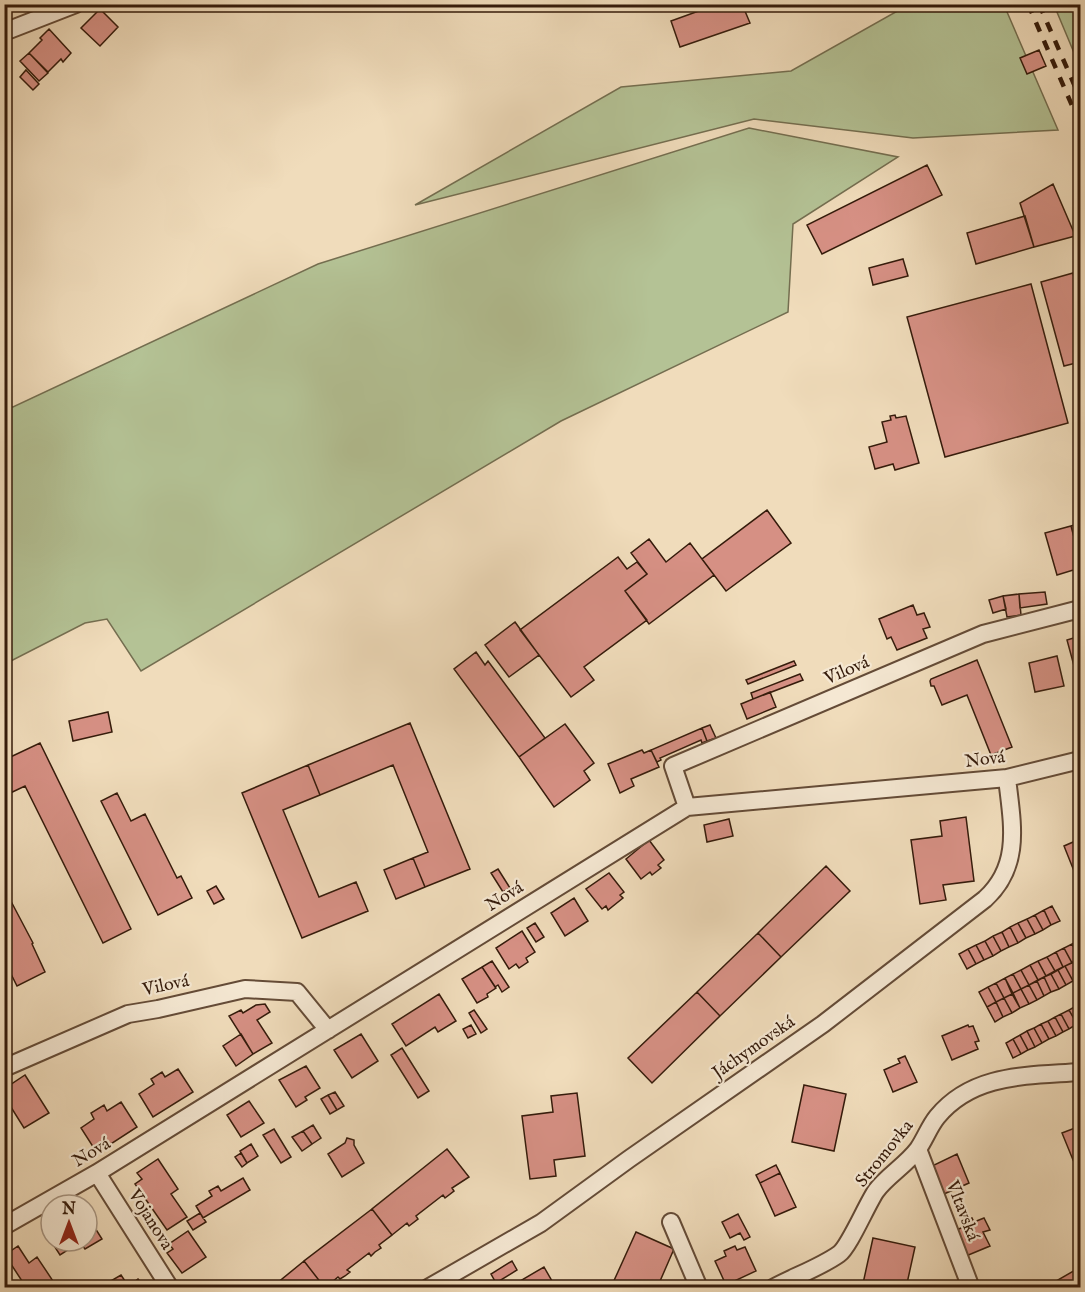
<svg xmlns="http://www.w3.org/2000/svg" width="1085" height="1292" font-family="'IM FELL English',serif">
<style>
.green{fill:#b4c295;stroke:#746e50;stroke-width:1.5}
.building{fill:#d69084;stroke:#351b0b;stroke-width:1.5}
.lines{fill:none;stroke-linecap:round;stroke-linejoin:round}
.minor-casing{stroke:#644b37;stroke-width:20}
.minor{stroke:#f5e8d3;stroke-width:16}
.rail{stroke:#351b0b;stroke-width:4.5;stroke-dasharray:10 10;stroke-linecap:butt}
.labels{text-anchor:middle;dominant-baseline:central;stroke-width:4.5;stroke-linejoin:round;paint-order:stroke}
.street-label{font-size:18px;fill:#351b0b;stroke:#f5e8d3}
</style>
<rect width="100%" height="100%" fill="#f0dcbb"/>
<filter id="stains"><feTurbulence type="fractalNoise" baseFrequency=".00333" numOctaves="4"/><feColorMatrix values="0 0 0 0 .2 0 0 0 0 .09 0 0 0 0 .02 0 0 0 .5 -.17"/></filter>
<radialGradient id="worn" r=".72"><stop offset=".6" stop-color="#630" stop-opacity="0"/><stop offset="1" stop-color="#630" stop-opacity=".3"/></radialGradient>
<path class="green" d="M908,5H1004L1058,130L913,138L754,119L415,205L621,87L791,71Z
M1054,5H1080V67Z
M749,128L898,157L793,224L788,312L561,421L141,671L107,619L85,623L5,664V406L13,407L318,264Z"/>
<path class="building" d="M718,4H742L750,23L680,47L671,21Z
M100,9L118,27L100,46L81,28Z
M49,29L71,53L63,62L61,59L48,72L29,53L42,40L40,38Z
M1039,50L1046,66L1027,74L1020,58Z
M29,53L48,73L39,81L20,61Z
M26,70L39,84L33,90L20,77Z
M927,165L942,195L822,254L807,225Z
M1053,184L1075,235H1079L1034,247L1020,203Z
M1025,216L1034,247L976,264L967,233Z
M903,259L908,276L873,285L869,268Z
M1073,273L1080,302V362L1064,366L1041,282Z
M1031,284L1068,423L945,457L907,317Z
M895,415L896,418L906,416L919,463L895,470L893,464L875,469L869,447L887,442L882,422L891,420L890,416Z
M767,510L791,543L726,591L702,559Z
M1080,523V560L1071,526Z
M1071,526L1080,560V568L1057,575L1045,533Z
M649,539L666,562L690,543L714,575L649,624L625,591L647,574L631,553Z
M618,557L627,569L637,562L647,574L625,591L647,620L584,667L594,680L571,697L520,630Z
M1045,592L1047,604L1020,608L1019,594Z
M1019,594L1021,615L1007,617L1003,596Z
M1003,596L1006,609L993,613L989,600Z
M913,605L917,615L924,613L930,627L923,629L927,638L897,650L891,637L887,639L879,619Z
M515,622L539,655L509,677L485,645Z
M1080,636V688L1067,640Z
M476,652L485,665L488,661L545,738L519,757L454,669Z
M1057,656L1064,686L1035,692L1029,663Z
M977,660L1012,747L991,755L967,695L942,705L934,686H931L930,681L931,679Z
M794,661L796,665L748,684L746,680Z
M800,674L803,680L753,699L751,693Z
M770,692L776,707L747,719L741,704Z
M108,712L112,732L73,741L69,721Z
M410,723L470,869L425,887L413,858L428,852L393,765L320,795L308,765Z
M565,724L594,763L584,771L590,780L554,807L519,757Z
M710,725L716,738L707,741L702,728Z
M702,728L707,741L702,743L701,740L660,758L661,760L657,762L651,750Z
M40,743L131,929L103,943L25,786L4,796V760Z
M642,750L644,753L651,750L659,767L631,779L634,786L620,793L608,764Z
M308,765L320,795L283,810L319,897L356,882L368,911L302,938L242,793Z
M117,793L131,821L145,814L177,878L181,876L192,898L158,915L101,801Z
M966,817L974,881L943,885L946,900L920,904L911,840L942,836L940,821Z
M729,819L733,836L707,842L704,825Z
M1080,839V880L1078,881L1064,846Z
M649,840L664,860L658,865L661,868L652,875L650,872L641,879L626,859Z
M413,858L425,887L396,899L384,870Z
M826,866L850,891L781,957L758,933Z
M498,869L510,888L503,892L491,873Z
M609,873L624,892L620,895L623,898L608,910L606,906L602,909L586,889Z
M216,886L224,899L214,904L207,891Z
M4,888L33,943L32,944L45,972L17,986L4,960Z
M574,898L588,921L565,936L551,913Z
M1052,906L1060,921L1051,925L1044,910Z
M1044,910L1051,925L1043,930L1035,915Z
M1035,915L1043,930L1035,934L1027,919Z
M1027,919L1035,934L1026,938L1018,923Z
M535,923L544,937L536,942L527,928Z
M1018,923L1026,938L1018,943L1010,927Z
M1010,927L1018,943L1009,947L1002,932Z
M522,931L535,952L526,958L528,962L519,968L516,964L509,969L496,948Z
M1002,932L1009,947L1001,951L993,936Z
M758,933L781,957L720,1016L697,992Z
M993,936L1001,951L993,956L985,941Z
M1080,939V959L1072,944Z
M985,941L993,956L984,960L976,945Z
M1072,944L1080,959L1072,963L1064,948Z
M976,945L984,960L976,964L968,949Z
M1064,948L1072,963L1063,967L1056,952Z
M968,949L976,964L967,969L959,954Z
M1056,952L1063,967L1055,971L1047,957Z
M1047,957L1055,971L1046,976L1038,961Z
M1080,959V977L1073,962Z
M492,961L509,987L502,992L498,985L495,987L482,967Z
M1038,961L1046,976L1038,980L1030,965Z
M1073,962L1080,977L1073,981L1065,966Z
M1030,965L1038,980L1029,985L1021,970Z
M1065,966L1073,981L1066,985L1058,970Z
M482,967L496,988L487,994L488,997L477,1003L462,979Z
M1021,970L1029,985L1021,989L1013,974Z
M1058,970L1066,985L1059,989L1051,974Z
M1013,974L1021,989L1013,993L1005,978Z
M1051,974L1059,989L1051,992L1044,977Z
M1044,977L1051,992L1044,996L1037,981Z
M1005,978L1012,994L1004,998L996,983Z
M1037,981L1044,996L1037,1000L1029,985Z
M996,983L1004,998L996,1002L988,987Z
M1029,985L1037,1000L1029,1004L1021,989Z
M988,987L996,1002L987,1007L979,992Z
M1021,989L1029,1004L1020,1008L1013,993Z
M697,992L720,1016L652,1083L628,1058Z
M439,994L456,1021L438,1032L435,1027L406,1046L392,1024Z
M1012,994L1020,1008L1012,1013L1004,998Z
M1004,998L1012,1013L1003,1017L996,1002Z
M996,1002L1003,1017L995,1022L987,1007Z
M265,1004L270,1012L257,1020L272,1043L253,1054L229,1016L241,1010L243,1013L256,1005Z
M1076,1006L1080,1014V1023L1077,1024L1069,1010Z
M474,1010L487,1029L481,1033L469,1013Z
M1069,1010L1077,1024L1069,1029L1061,1014Z
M1061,1014L1069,1029L1063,1032L1055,1017Z
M1055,1017L1063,1032L1056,1036L1048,1021Z
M1048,1021L1056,1036L1049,1039L1041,1024Z
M1041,1024L1049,1039L1042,1043L1034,1028Z
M471,1025L476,1034L468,1038L463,1029Z
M968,1025L969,1027L973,1026L979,1041L975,1042L978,1049L952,1060L942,1036Z
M1034,1028L1042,1043L1035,1047L1027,1031Z
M1027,1031L1035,1047L1028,1050L1020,1035Z
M241,1034L253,1054L236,1066L223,1046Z
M361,1034L378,1061L352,1078L334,1050Z
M1020,1035L1028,1050L1021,1054L1013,1039Z
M1013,1039L1021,1054L1013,1058L1006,1043Z
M402,1048L429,1091L418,1098L391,1055Z
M905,1056L917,1082L893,1092L884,1070L900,1063L898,1059Z
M306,1066L320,1088L305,1097L307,1100L296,1107L279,1080Z
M178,1069L193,1092L153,1117L139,1094L154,1084L151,1079L162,1072L165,1077Z
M25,1075L49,1113L24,1128L4,1096V1089Z
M804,1085L846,1094L834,1151L792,1142Z
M335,1092L344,1106L337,1110L328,1095Z
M577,1093L585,1156L554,1160L556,1176L530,1179L522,1116L553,1112L551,1096Z
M328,1095L337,1110L330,1114L321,1099Z
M249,1101L264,1123L241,1137L227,1115Z
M121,1102L137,1127L97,1153L81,1128L94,1119L91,1113L104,1105L107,1111Z
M313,1125L321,1138L312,1144L303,1131Z
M1080,1126V1177L1062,1133Z
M274,1129L291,1157L281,1163L263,1135Z
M303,1131L312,1144L302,1151L292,1137Z
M347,1138L354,1140V1145L364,1163L342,1177L328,1154L345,1143Z
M251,1144L258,1156L247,1163L240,1151Z
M447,1149L469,1177L452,1188L454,1191L445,1198L443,1195L416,1216L418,1219L409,1226L407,1223L392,1235L372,1209Z
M241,1153L247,1163L242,1167L235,1157Z
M957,1154L969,1183L944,1194L932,1166Z
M158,1159L178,1189L171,1194L187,1217L167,1230L135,1184L142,1179L137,1173Z
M776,1165L780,1173L760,1183L756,1175Z
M780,1173L796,1207L775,1216L760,1183Z
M243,1178L250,1190L203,1218L196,1206L212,1196L209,1191L218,1186L221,1191Z
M372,1209L392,1235L379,1245L381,1248L375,1252L371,1256L369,1253L347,1270L350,1272L345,1276L340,1279L338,1277L325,1288L304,1261Z
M200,1213L206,1222L193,1230L187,1221Z
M738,1214L750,1237L744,1240L740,1233L730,1238L722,1222Z
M972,1218L974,1222L984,1218L990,1230L983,1232L990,1246L966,1256L954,1231L966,1226L964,1221Z
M90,1220L102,1239L85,1249L80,1242L60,1255L51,1241H87V1222Z
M188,1231L206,1257L182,1273L167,1253L173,1249L169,1244Z
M636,1232L674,1249L657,1288H618L612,1285Z
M873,1238L915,1247L906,1288H862Z
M18,1246L29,1263L37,1257L53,1281L44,1288H21L20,1286L24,1284L5,1255Z
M735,1246L737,1250L745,1247L756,1271L726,1285L715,1261L726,1256L724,1251Z
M304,1261L325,1288H271Z
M512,1261L517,1270L496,1283L491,1274Z
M544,1267L556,1288H508Z
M1077,1269L1080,1277V1288H1044Z
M121,1275L125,1281L113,1288L109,1282Z
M138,1279L146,1288H125L134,1282Z"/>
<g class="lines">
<g class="minor-casing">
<path id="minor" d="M4,32L76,4
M687,807L673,766L983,634L1080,609
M4,1068L128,1014L158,1009L245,989L297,992L328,1030
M918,1149L971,1288
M97,1173L170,1288
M671,1222L699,1288
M4,1226L97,1173L687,807L1007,778L1080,760
M428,1288L541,1223L629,1159L823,1024L985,899C1022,865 1012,823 1007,778
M773,1288C793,1277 821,1267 839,1254C849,1247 867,1204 876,1191C887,1176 906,1165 918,1149C925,1139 929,1127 937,1117C973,1073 1028,1076 1080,1072"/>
</g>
<use href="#minor" class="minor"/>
<path class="rail" d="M1028,4L1080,124
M1039,4L1080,98"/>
</g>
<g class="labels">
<g class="street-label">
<text transform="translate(847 671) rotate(-23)">Vilová</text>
<text transform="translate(985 760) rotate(-7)">Nová</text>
<text transform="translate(505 897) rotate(-32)">Nová</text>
<text transform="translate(166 986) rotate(-12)">Vilová</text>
<text transform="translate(754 1048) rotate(-35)">Jáchymovská</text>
<text transform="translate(92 1153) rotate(-31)">Nová</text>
<text transform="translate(885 1154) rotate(-51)">Stromovka</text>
<text transform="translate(962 1211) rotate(69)">Vltavská</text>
<text transform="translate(150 1220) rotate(58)">Vojanova</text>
</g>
</g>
<rect width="1085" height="1292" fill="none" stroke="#f0dcbb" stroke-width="24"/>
<rect x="6" y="6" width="1073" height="1280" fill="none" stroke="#351b0b" stroke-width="3"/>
<rect x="12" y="12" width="1061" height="1268" fill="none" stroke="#351b0b" stroke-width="1.5"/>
<g transform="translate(69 1223)"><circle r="28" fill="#f5e8d3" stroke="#a89683" stroke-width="1.5"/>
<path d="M0-4.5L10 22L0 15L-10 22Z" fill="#8f2418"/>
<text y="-9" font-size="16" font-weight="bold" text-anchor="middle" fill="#351b0b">N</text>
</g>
<rect width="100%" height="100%" filter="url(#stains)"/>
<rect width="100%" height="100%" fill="url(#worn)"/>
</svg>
